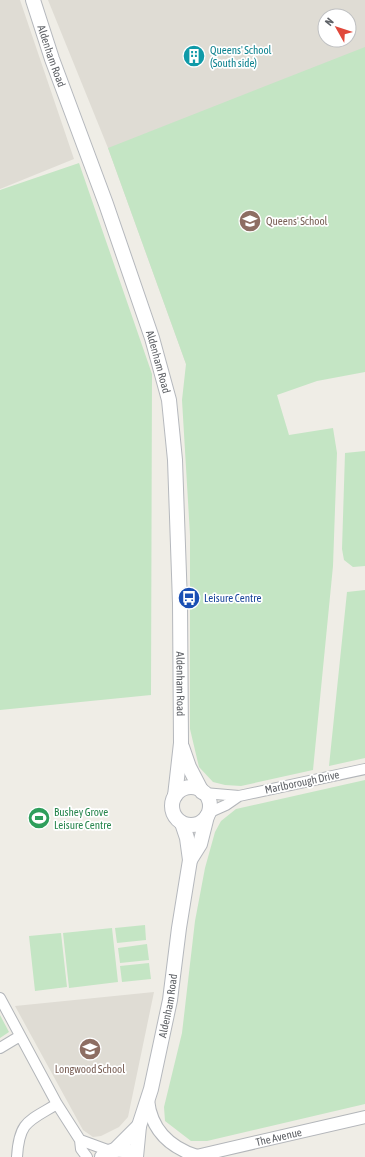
<svg xmlns="http://www.w3.org/2000/svg" width="365" height="1157" font-family="'Asap Condensed',sans-serif">
<style>
.education{fill:#dfdcd4;fill-rule:evenodd}
.green{fill:#c4e5c4}
.lines{fill:none;stroke-linecap:round;stroke-linejoin:round}
.minor-casing{stroke:#b3b6ba;stroke-width:12}
.tertiary-casing{stroke:#b3b6ba;stroke-width:14}
.secondary-casing{stroke:#b5b8bd;stroke-width:16}
.minor{stroke:#fff;stroke-width:10}
.tertiary{stroke:#fff;stroke-width:12}
.secondary{stroke:#fff;stroke-width:14}
.labels{text-anchor:middle;dominant-baseline:central;stroke-width:3.5;stroke-linejoin:round;paint-order:stroke}
.culture-label{font-size:11px;fill:#0d838f;stroke:#fff;text-anchor:start}
.street-label{font-size:11px;fill:#5e6166;stroke:#fff}
.education-label{font-size:11px;fill:#785e54;stroke:#fff;text-anchor:start}
.transit-label{font-size:11px;fill:#164399;stroke:#fff;text-anchor:start}
.leisure-label{font-size:11px;fill:#27864d;stroke:#fff;text-anchor:start}
</style>
<rect width="100%" height="100%" fill="#efede6"/>
<path class="education" d="M0,0H20L74,159L0,189Z
M48,0H365V294L186,364L108,148ZM325,16H349V40H325Z
M154,992L128,1117L119,1127L101,1136L93,1137L83,1130L15,1006Z"/>
<path class="green" d="M365,47V372L317,381L277,395L289,435L333,428L337,453L333,566L313,770L241,786L225,785L213,782L199,767L190,729V535L182,400L186,364L108,148Z
M79,163L152,374L151,695L0,710V190Z
M365,451V566L353,567L344,560L342,549L345,453Z
M365,590V758L329,766L347,592Z
M365,780V1104L207,1141H191L165,1121L164,1107L182,1033L195,921L205,868L215,832L221,821L236,809Z
M145,925L146,940L117,943L115,928Z
M112,928L118,982L69,988L63,933Z
M61,933L67,987L35,991L29,936Z
M147,944L149,960L120,963L118,948Z
M149,963L151,979L122,982L120,966Z
M0,1015L9,1032L0,1038Z"/>
<g class="lines">
<g class="minor-casing">
<path id="minor" d="M204,793L239,796L365,769
M208,813L226,805L239,796
M0,998L57,1104L80,1140L81,1149L87,1157
M0,1048L20,1036
M80,1140L110,1151
M17,1157C19,1121 29,1121 57,1104"/>
</g>
<g class="tertiary-casing">
<g id="tertiary">
<path d="M148,1100C151,1129 169,1147 197,1156"/>
<path id="s1" d="M192,1157L365,1117"/>
</g>
</g>
<g class="secondary-casing">
<g id="secondary">
<path id="s2" d="M33,0L52,59L106,204L152,338L169,400L175,460L180,603L181,743L175,796"/>
<path d="M182,747L189,767L202,792"/>
<circle cx="191" cy="806" r="19"/>
<path d="M190,860L200,844L207,816"/>
<path d="M115,1150L139,1126"/>
<path d="M102,1157C113,1147 126,1148 136,1157"/>
<path id="s3" d="M136,1157L139,1126L151,1089L170,1000L179,928L190,860L187,838L182,823"/>
</g>
</g>
<use href="#minor" class="minor"/>
<use href="#tertiary" class="tertiary"/>
<use href="#secondary" class="secondary"/>
</g>
<defs>
<g id="building-disc" transform="scale(1.15)"><circle r="9.5" fill="#0f9aa8" stroke="#fff"/><path d="M-4-6H4V6H1V3H-1V6H-4ZM-2.5-4.3h1.7v1.8h-1.7ZM.8-4.3h1.7v1.8H.8ZM-2.5-1h1.7V.8h-1.7ZM.8-1h1.7V.8H.8Z" fill="#fff"/></g>
<g id="school-disc" transform="scale(1.15)"><circle r="9.5" fill="#8d6e63" stroke="#fff"/><path d="M0-5L7-2L0 1L-7-2ZM-4 1L0 2.5L4 1V4Q0 6-4 4Z" fill="#fff"/></g>
<g id="bus-disc" transform="scale(1.15)"><circle r="9.5" fill="#1a4fb4" stroke="#fff"/><path d="M-5-6H5V4H4V6H2V4H-2V6H-4V4H-5ZM-3.5-4V0h7V-4ZM-3.5 1.2v1.5H-2V1.2ZM2 1.2v1.5H3.5V1.2Z" fill="#fff"/></g>
<g id="stadium-disc" transform="scale(1.15)"><circle r="9.5" fill="#2e9e5b" stroke="#fff"/><path d="M0-5a6.5 5 0 1 0 0 10a6.5 5 0 1 0 0-10ZM-3.5-1.8h7v3.6h-7Z" fill="#fff"/></g>
</defs>
<g fill-rule="evenodd">
<use href="#building-disc" x="194" y="56"/>
<use href="#school-disc" x="250" y="221"/>
<use href="#bus-disc" x="189" y="598"/>
<use href="#stadium-disc" x="39" y="818"/>
<use href="#school-disc" x="90" y="1049"/>
</g>
<g class="labels">
<g class="culture-label">
<text x="210" y="50">Queens' School<tspan x="210" dy="13">(South side)</tspan></text>
</g>
<g class="street-label">
<text stroke="none"><textPath href="#s2" startOffset="59">Aldenham Road</textPath></text>
<text stroke="none"><textPath href="#s2" startOffset="383">Aldenham Road</textPath></text>
<text stroke="none"><textPath href="#s2" startOffset="707">Aldenham Road</textPath></text>
<text transform="translate(302 782) rotate(-12)">Marlborough Drive</text>
<text stroke="none"><textPath href="#s3" startOffset="155">Aldenham Road</textPath></text>
<text stroke="none"><textPath href="#s1" startOffset="89">The Avenue</textPath></text>
</g>
<g class="education-label">
<text x="266" y="221">Queens' School</text>
<text x="90" y="1069" text-anchor="middle">Longwood School</text>
</g>
<g class="transit-label">
<text x="204" y="598">Leisure Centre</text>
</g>
<g class="leisure-label">
<text x="54" y="812">Bushey Grove<tspan x="54" dy="13">Leisure Centre</tspan></text>
</g>
</g>
<g transform="translate(337 28) rotate(309)"><circle r="19" fill="#ffffff" stroke="#bfc0c2"/>
<path d="M0-3L7 15L0 10L-7 15Z" fill="#e0483b"/>
<text y="-6" font-size="11" font-weight="bold" text-anchor="middle" fill="#5e6166">N</text>
</g>
</svg>
